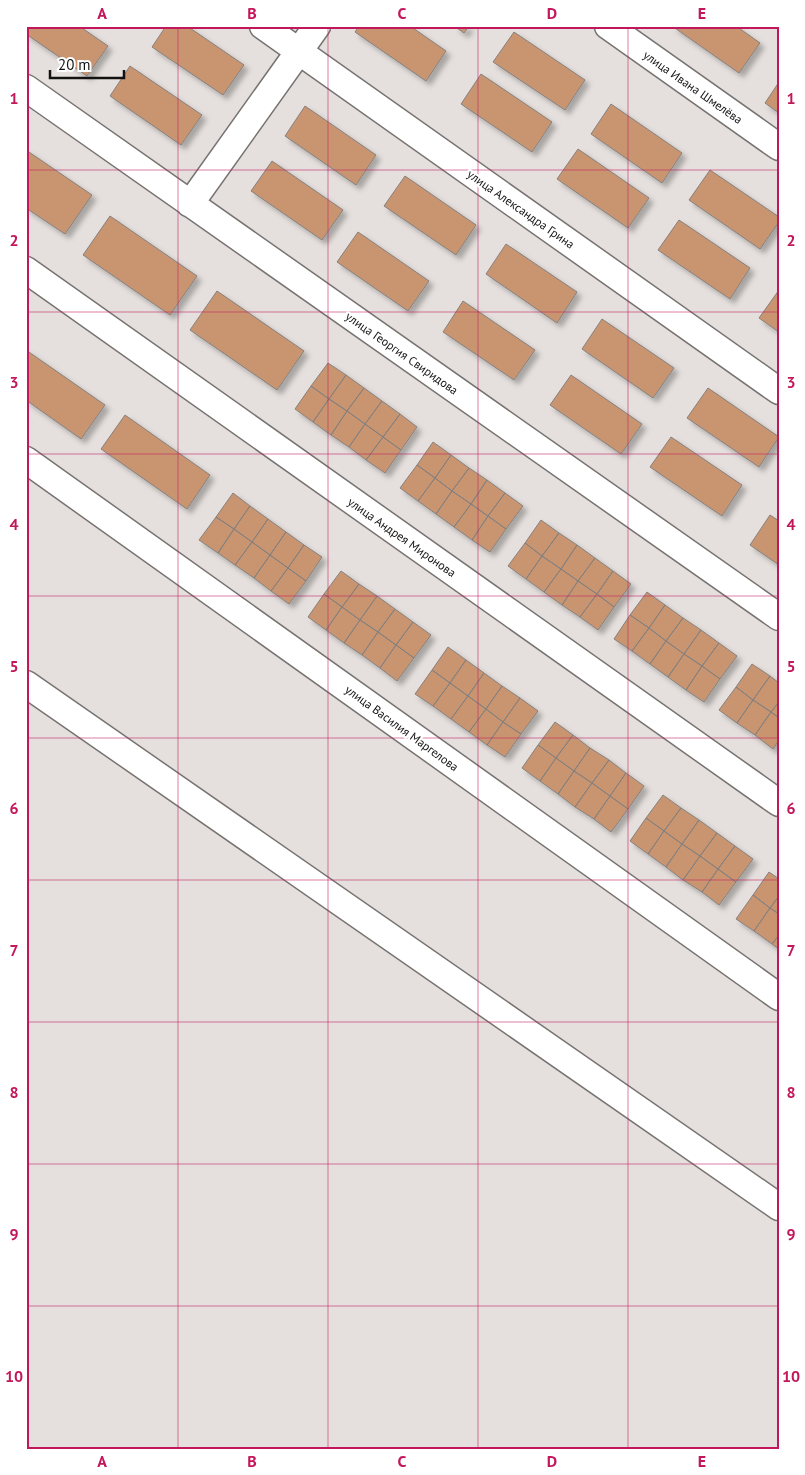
<svg xmlns="http://www.w3.org/2000/svg" width="805" height="1475" font-family="'PT Sans',sans-serif">
<style>
.building{fill:#c99571;stroke:#85807e;filter:url(#shadow)}
.lines{fill:none;stroke-linecap:round;stroke-linejoin:round}
.street-casing{stroke:#777371;stroke-width:29}
.street{stroke:#fff;stroke-width:26}
.grid{fill:none;stroke:#c2185b;stroke-width:1;stroke-opacity:0.55}
.labels{text-anchor:middle;dominant-baseline:central;stroke-width:4.5;stroke-linejoin:round;paint-order:stroke}
.street-label{font-size:12px;fill:#141211;stroke:#fff}
.neatline{fill:none;stroke:#c2185b;stroke-width:2}
.grid-label{font-size:16px;text-anchor:middle;font-weight:bold;fill:#c2185b}
</style>
<defs>
<filter id="shadow"><feDropShadow dx="4.5" dy="4.5" stdDeviation="2.5" flood-color="#0004"/></filter>
</defs>
<rect width="100%" height="100%" fill="#e5e0dd"/>
<path class="building" d="M26,26H79L108,46L87,76L26,34Z
M166,26H187L244,65L223,95L152,47Z
M359,26H410L446,51L426,81L355,32Z
M454,26H469L464,33Z
M672,26H736L760,43L739,73Z
M514,32L585,80L565,110L493,62Z
M130,66L202,115L181,145L110,96Z
M481,74L552,122L532,152L461,104Z
M779,82V113L765,103Z
M611,104L682,153L662,183L591,134Z
M305,106L376,155L356,185L285,136Z
M578,149L649,198L628,228L557,179Z
M26,150L92,195L65,234L26,208Z
M272,161L343,210L322,240L251,191Z
M710,170L779,217V222L760,249L689,200Z
M405,176L476,225L456,255L384,206Z
M110,216L197,276L170,315L83,255Z
M679,220L750,268L730,299L658,250Z
M358,232L429,281L408,311L337,262Z
M506,244L577,292L557,323L486,274Z
M779,290V332L759,318Z
M217,291L304,351L277,390L190,330Z
M463,301L535,350L514,380L443,332Z
M602,319L674,368L653,398L582,349Z
M26,350L105,405L81,439L26,400Z
M328,363L346,375L329,399L311,386Z
M346,375L364,388L347,411L329,399Z
M571,375L642,424L621,454L550,405Z
M311,386L329,399L313,422L295,409Z
M364,388L382,401L365,424L347,411Z
M708,388L779,437L759,467L687,418Z
M329,399L347,411L331,435L313,422Z
M382,401L400,414L383,437L365,424Z
M347,411L365,424L349,447L331,435Z
M400,414L417,427L401,450L383,437Z
M125,415L210,475L187,509L101,449Z
M365,424L383,437L366,460L349,447Z
M383,437L401,450L385,473L366,460Z
M671,437L742,485L722,516L650,467Z
M433,442L451,455L435,478L417,465Z
M451,455L469,468L452,491L435,478Z
M417,465L435,478L418,501L400,488Z
M469,468L487,480L471,504L452,491Z
M435,478L452,491L436,514L418,501Z
M487,480L505,493L488,516L471,504Z
M452,491L471,504L454,527L436,514Z
M233,493L250,506L234,529L216,517Z
M505,493L523,506L506,529L488,516Z
M471,504L488,516L472,540L454,527Z
M250,506L268,519L252,542L234,529Z
M770,515L779,521V565L750,545Z
M488,516L506,529L490,552L472,540Z
M216,517L234,529L218,553L199,540Z
M268,519L286,532L270,555L252,542Z
M541,520L559,533L542,556L525,543Z
M234,529L252,542L235,565L218,553Z
M286,532L304,545L288,568L270,555Z
M559,533L577,545L561,569L542,556Z
M252,542L270,555L254,578L235,565Z
M525,543L542,556L526,579L508,566Z
M304,545L322,557L306,581L288,568Z
M577,545L595,558L578,581L561,569Z
M270,555L288,568L271,591L254,578Z
M542,556L561,569L544,592L526,579Z
M595,558L613,571L597,594L578,581Z
M288,568L306,581L289,604L271,591Z
M561,569L578,581L562,605L544,592Z
M341,571L359,584L342,607L324,594Z
M613,571L631,584L614,607L597,594Z
M578,581L597,594L580,617L562,605Z
M359,584L377,596L360,620L342,607Z
M647,592L665,605L649,628L630,615Z
M324,594L342,607L326,630L308,617Z
M597,594L614,607L598,630L580,617Z
M377,596L395,609L378,632L360,620Z
M665,605L683,618L666,641L649,628Z
M342,607L360,620L344,643L326,630Z
M395,609L413,622L396,645L378,632Z
M630,615L649,628L632,651L614,639Z
M683,618L701,630L684,654L666,641Z
M360,620L378,632L362,655L344,643Z
M413,622L431,635L414,658L396,645Z
M649,628L666,641L650,664L632,651Z
M701,630L719,643L702,666L684,654Z
M378,632L396,645L380,668L362,655Z
M666,641L684,654L668,677L650,664Z
M719,643L737,656L720,679L702,666Z
M396,645L414,658L397,681L380,668Z
M448,647L466,660L450,683L432,670Z
M684,654L702,666L686,690L668,677Z
M466,660L484,673L468,696L450,683Z
M752,664L770,676L753,700L736,687Z
M702,666L720,679L704,702L686,690Z
M432,670L450,683L433,706L415,694Z
M484,673L502,686L486,709L468,696Z
M770,676L779,683V702L771,712L753,700Z
M450,683L468,696L451,719L433,706Z
M502,686L520,698L503,722L486,709Z
M736,687L753,700L737,723L719,710Z
M468,696L486,709L469,732L451,719Z
M520,698L538,711L521,734L503,722Z
M753,700L771,712L755,735L737,723Z
M779,702V718L771,712Z
M486,709L503,722L487,745L469,732Z
M771,712L779,718V740L773,749L755,735Z
M503,722L521,734L505,757L487,745Z
M555,722L573,735L556,758L538,745Z
M573,735L590,748L574,771L556,758Z
M538,745L556,758L540,781L522,768Z
M590,748L609,760L592,783L574,771Z
M556,758L574,771L558,794L540,781Z
M609,760L626,773L610,796L592,783Z
M574,771L592,783L575,807L558,794Z
M626,773L644,786L628,809L610,796Z
M592,783L610,796L594,819L575,807Z
M663,795L681,808L664,831L646,818Z
M610,796L628,809L611,832L594,819Z
M681,808L699,820L682,844L664,831Z
M646,818L664,831L648,854L630,841Z
M699,820L717,833L700,856L682,844Z
M664,831L682,844L666,867L648,854Z
M717,833L735,846L718,869L700,856Z
M682,844L700,856L683,880L666,867Z
M735,846L753,859L736,882L718,869Z
M700,856L718,869L702,892L683,880Z
M718,869L736,882L719,905L702,892Z
M769,872L779,879V896L770,908L753,895Z
M753,895L770,908L754,931L736,919Z
M779,896V914L770,908Z
M770,908L779,914V935L772,944L754,931Z
M779,935V949L772,944Z"/>
<g class="lines">
<g class="street-casing">
<path id="street" d="M263,26L779,391
M608,26L779,147
M26,88L779,617
M190,204L317,26
M26,270L779,803
M26,460L779,997
M26,684L779,1207"/>
</g>
<use href="#street" class="street"/>
</g>
<path class="grid" d="M178,26V1449M328,26V1449M478,26V1449M628,26V1449M26,170H779M26,312H779M26,454H779M26,596H779M26,738H779M26,880H779M26,1022H779M26,1164H779M26,1306H779"/>
<g class="labels">
<g class="street-label">
<text transform="translate(693 87) rotate(35)">улица Ивана Шмелёва</text>
<text transform="translate(521 209) rotate(35)">улица Александра Грина</text>
<text transform="translate(402 353) rotate(35)">улица Георгия Свиридова</text>
<text transform="translate(402 537) rotate(35)">улица Андрея Миронова</text>
<text transform="translate(402 728) rotate(36)">улица Василия Маргелова</text>
</g>
</g>
<rect width="805" height="1475" fill="none" stroke="#ffffff" stroke-width="55"/>
<path d="M50 70v8h74v-8" fill="none" stroke="#141211" stroke-width="2.5"/>
<text x="58" y="70" font-size="15" fill="#141211" stroke="#ffffff" stroke-width="4" paint-order="stroke">20 m</text>
<rect x="28" y="28" width="750" height="1420" class="neatline"/>
<g class="grid-label">
<text x="102" y="19">A</text>
<text x="252" y="19">B</text>
<text x="402" y="19">C</text>
<text x="552" y="19">D</text>
<text x="702" y="19">E</text>
<text x="14" y="104">1</text>
<text x="791" y="104">1</text>
<text x="14" y="246">2</text>
<text x="791" y="246">2</text>
<text x="14" y="388">3</text>
<text x="791" y="388">3</text>
<text x="14" y="530">4</text>
<text x="791" y="530">4</text>
<text x="14" y="672">5</text>
<text x="791" y="672">5</text>
<text x="14" y="814">6</text>
<text x="791" y="814">6</text>
<text x="14" y="956">7</text>
<text x="791" y="956">7</text>
<text x="14" y="1098">8</text>
<text x="791" y="1098">8</text>
<text x="14" y="1240">9</text>
<text x="791" y="1240">9</text>
<text x="14" y="1382">10</text>
<text x="791" y="1382">10</text>
<text x="102" y="1467">A</text>
<text x="252" y="1467">B</text>
<text x="402" y="1467">C</text>
<text x="552" y="1467">D</text>
<text x="702" y="1467">E</text>
</g>
</svg>
